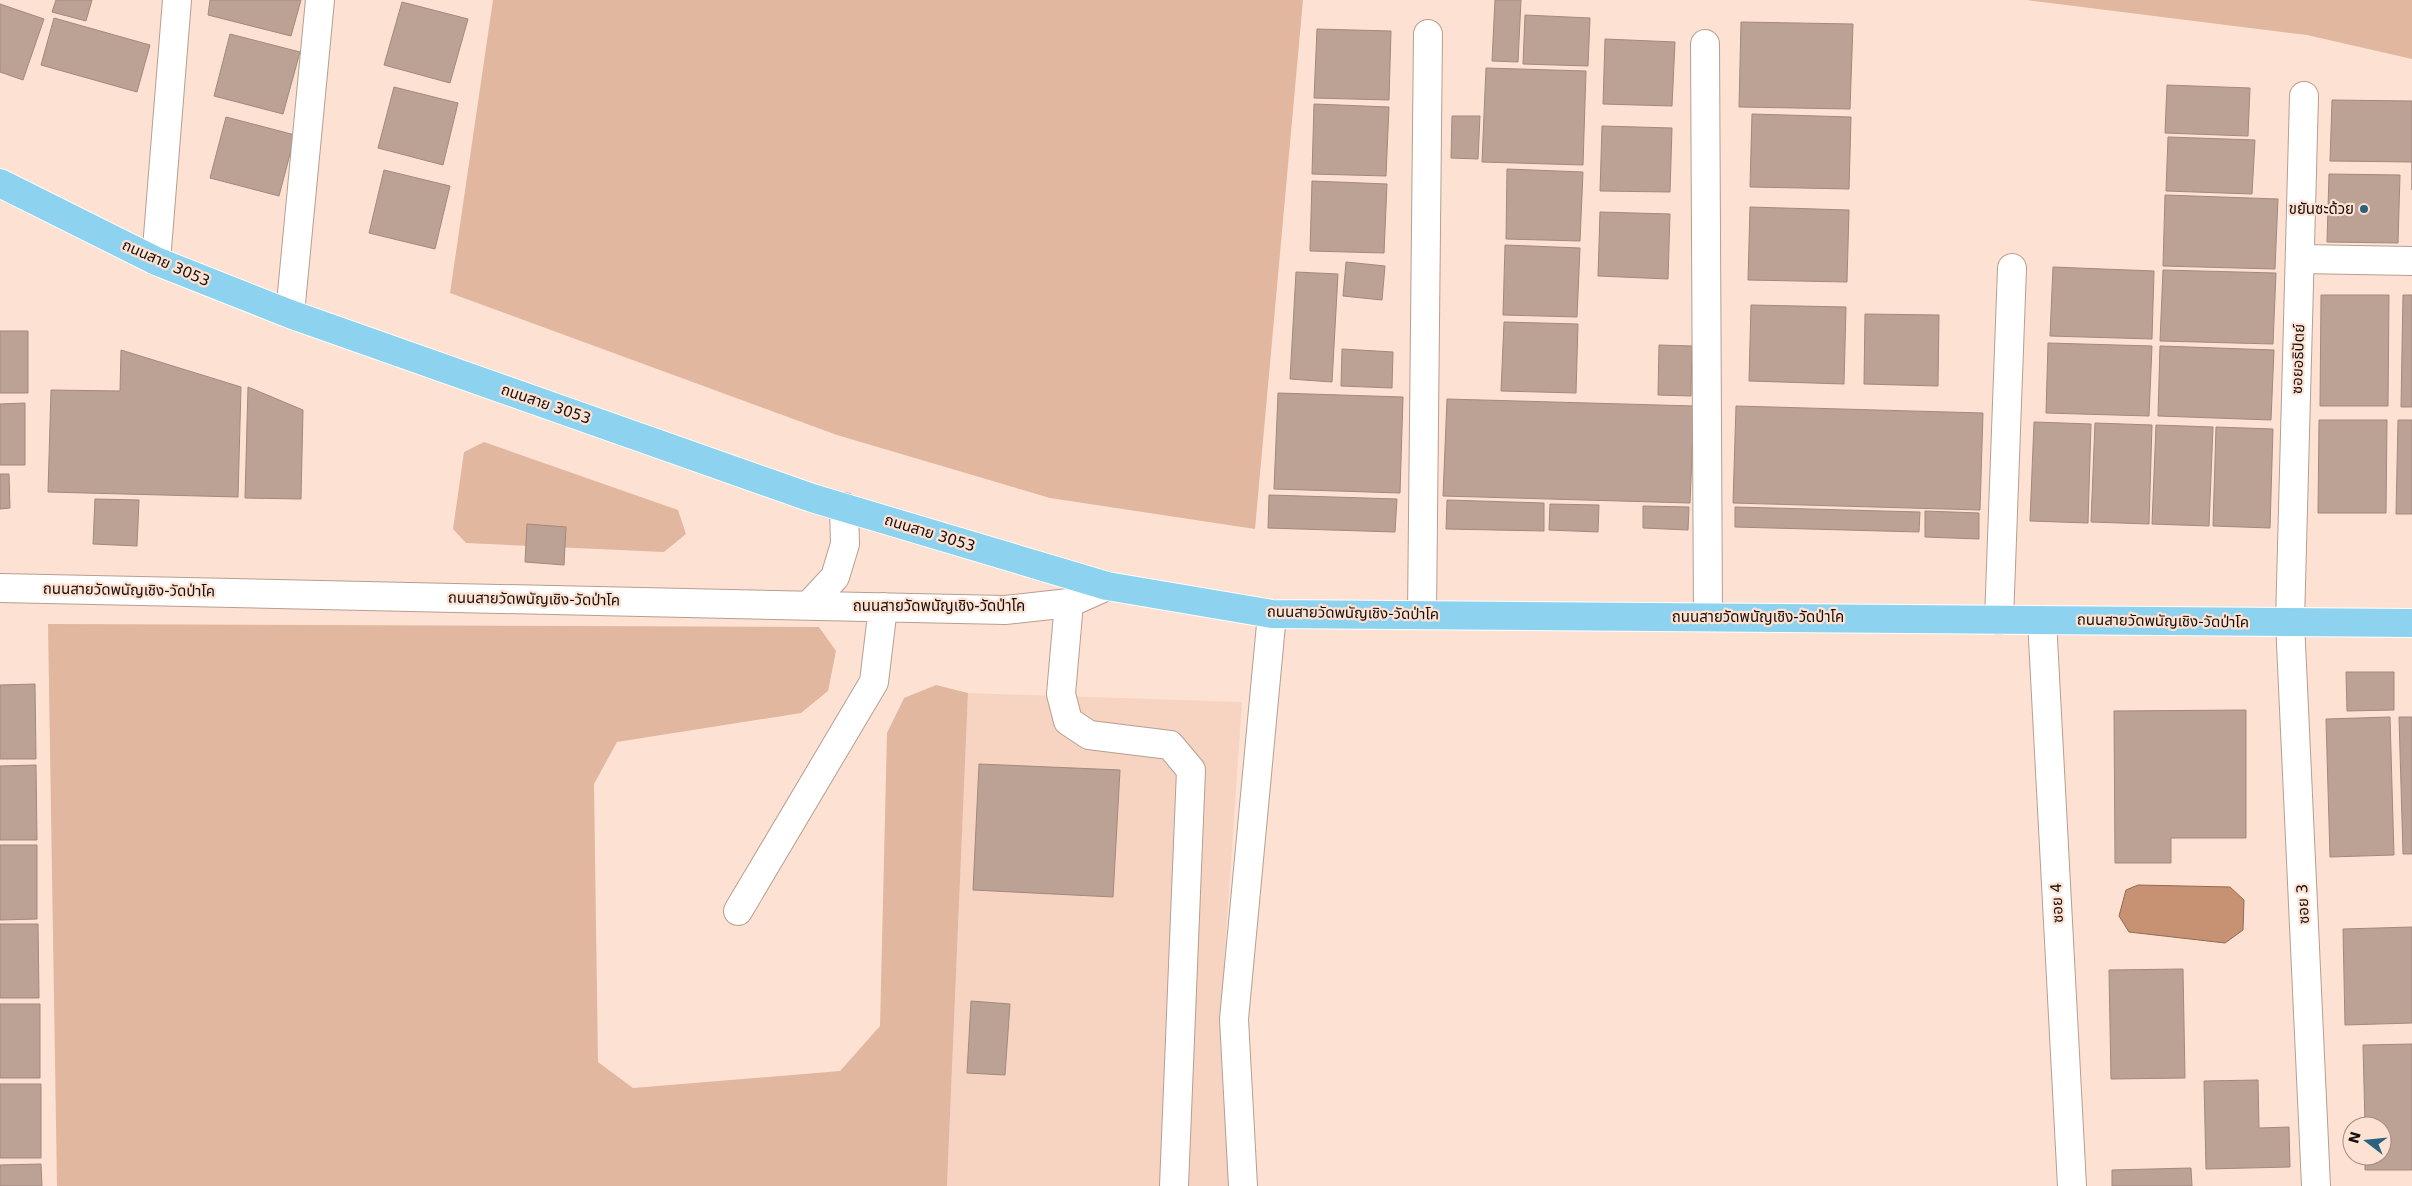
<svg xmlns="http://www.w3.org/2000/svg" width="2412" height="1186" font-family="'DejaVu Sans','Noto Sans Thai',sans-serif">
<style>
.built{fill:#f6d4c1}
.green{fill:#e2b79f}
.water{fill:#c79173;stroke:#926a53}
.building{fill:#bca295;stroke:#a2897c}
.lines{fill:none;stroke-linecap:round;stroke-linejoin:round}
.minor-casing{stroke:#b79e90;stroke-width:30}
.major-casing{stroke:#fff;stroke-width:30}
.minor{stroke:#fff;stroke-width:28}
.major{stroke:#8dd3ef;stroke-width:28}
.poi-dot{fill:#2a637c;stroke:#fde2d3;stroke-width:2}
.labels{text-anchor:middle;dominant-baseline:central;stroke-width:4.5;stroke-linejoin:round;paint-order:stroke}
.poi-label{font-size:15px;fill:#170e09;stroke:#fde2d3;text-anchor:end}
.street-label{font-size:15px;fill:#170e09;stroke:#fde2d3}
</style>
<rect width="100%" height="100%" fill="#fde2d3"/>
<path class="built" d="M968,693L1242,702L1220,1023L1229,1186H947Z"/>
<path class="green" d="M493,0H1303L1255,529L1050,498L837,435L450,293Z
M2027,0H2412V59L2307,35Z
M484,442L678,510L686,534L664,552L466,543L453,529L464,452Z
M48,624L819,627L836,651L828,691L801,713L617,742L594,784L598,1062L633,1088L840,1071L880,1026L887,733L904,698L936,685L968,693L947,1186H57Z"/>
<path class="water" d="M2138,885L2230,887L2244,900L2243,930L2225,943L2129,932L2119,916L2126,890Z"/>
<path class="building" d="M56,0H92L86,21L52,12Z
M210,0H301L291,36L208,15Z
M1495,0H1521L1518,62L1492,61Z
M402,2L468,19L450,83L384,65Z
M0,4L44,19L23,80L0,72Z
M1525,15L1590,18L1588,66L1523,64Z
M54,18L150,45L137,92L41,65Z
M1741,22L1853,24L1850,109L1739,107Z
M1317,29L1391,31L1389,100L1314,98Z
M230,34L300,52L283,114L214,96Z
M1605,39L1675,42L1672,106L1603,104Z
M1486,68L1586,71L1583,165L1482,162Z
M2167,85L2250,88L2248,136L2165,133Z
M394,87L458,103L443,165L378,148Z
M2332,100L2412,101V190V162L2330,161Z
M1314,104L1389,107L1386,176L1312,174Z
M1752,114L1851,117L1849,189L1750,187Z
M1452,116H1480L1478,159L1451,158Z
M226,117L295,135L279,196L210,178Z
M1602,126L1672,128L1670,192L1600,191Z
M2168,137L2255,140L2252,194L2166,191Z
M1507,169L1583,172L1580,241L1506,239Z
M384,170L450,186L435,249L369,233Z
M2329,174L2400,175L2398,243L2327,242Z
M1312,181L1387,184L1384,253L1310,251Z
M2165,195L2278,199L2275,269L2163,266Z
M1750,207L1849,210L1847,282L1748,280Z
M1600,212L1670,214L1668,279L1598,276Z
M1505,245L1580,248L1577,317L1503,315Z
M1346,262L1385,266L1382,300L1343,296Z
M2053,267L2154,271L2152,339L2050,336Z
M2163,270L2276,273L2273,344L2160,341Z
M1296,272L1338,274L1332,382L1290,379Z
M2321,295H2389L2388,406H2320Z
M2403,295H2412V407H2401Z
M1751,305L1846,307L1844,384L1749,381Z
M1865,314L1939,315L1938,386L1864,384Z
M1504,322L1578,324L1576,393L1501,391Z
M0,331H28V393H0Z
M2048,343L2152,346L2149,416L2046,413Z
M1659,345L1692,346L1691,396L1658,395Z
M2160,346L2274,350L2271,420L2158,416Z
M1342,349L1393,352L1392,388L1341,386Z
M121,350L241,387L238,497L48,492L51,390L120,391Z
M248,387L303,410L301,499L245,498Z
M1278,393L1403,397L1400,493L1274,489Z
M1447,399L1694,406L1690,503L1443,496Z
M25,403V465H0V404Z
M1736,406L1983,413L1980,510L1733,503Z
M2319,420H2387L2386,513H2318Z
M2398,420H2412V514H2396Z
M2034,422L2091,424L2088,523L2030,521Z
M2095,423L2152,425L2149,524L2091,522Z
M2156,425L2213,427L2209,526L2152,524Z
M2216,427L2273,429L2270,528L2213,526Z
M0,474H9L10,508L0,509Z
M1269,495L1397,499L1395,532L1268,528Z
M95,499L139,500L137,546L93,544Z
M1447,500L1544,503V531L1446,529Z
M1550,504L1599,505L1598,532L1549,530Z
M1643,506L1689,507L1688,530L1643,528Z
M1735,507L1920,512L1919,532L1735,527Z
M1925,511L1979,513V539L1925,537Z
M527,524L566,527L564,565L525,562Z
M2346,672H2394V710L2347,711Z
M35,684L36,759H0V685Z
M2246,710V838H2171V863H2115L2114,711Z
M2390,717L2394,855L2330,857L2326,719Z
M2399,717H2412V854H2403Z
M979,764L1120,770L1113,897L973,890Z
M36,765L37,840H0V766Z
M0,845H37V919L0,920Z
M0,924H38L39,998H0Z
M2412,927V1023L2345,1025L2343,929Z
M2183,969L2185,1078L2111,1079L2109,970Z
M971,1001L1010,1004L1005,1075L967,1073Z
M0,1004H40V1078H0Z
M2412,1044V1170H2365V1156H2382V1126H2365L2363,1045Z
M2258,1080L2259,1128L2289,1127L2290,1167L2206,1169L2204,1081Z
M0,1084H41V1158H0Z
M41,1164L42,1186H0V1165Z
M2191,1168L2192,1186H2112V1170Z"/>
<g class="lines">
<g class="minor-casing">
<path id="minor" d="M1705,44L1708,617
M2304,96L2290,622L2316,1186
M2301,259L2412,261
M156,261L177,0
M290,314L320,0
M0,588L1005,610L1069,603L1107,586
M1069,603L1061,694L1068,721L1089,735L1170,745L1191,770L1174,1186
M809,605L835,577L845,544L844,507
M1422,614L1428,34
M1999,620L2012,268
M2042,620L2072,1186
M738,911L874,682L883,607
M1243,1186L1234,1019L1272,614"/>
</g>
<g class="major-casing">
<path id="major" d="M0,183L156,261L290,314L812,498L1107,586L1272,614L2412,623"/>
</g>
<use href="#minor" class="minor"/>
<use href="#major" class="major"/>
</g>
<circle class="poi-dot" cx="2364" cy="209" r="5"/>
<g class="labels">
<g class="poi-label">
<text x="2354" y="209">ขยันซะด้วย</text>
</g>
<g class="street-label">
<text transform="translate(166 263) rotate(24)">ถนนสาย 3053</text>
<text transform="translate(2298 359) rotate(-88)">ซอยอธิปัตย์</text>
<text transform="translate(546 404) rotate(19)">ถนนสาย 3053</text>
<text transform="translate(930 533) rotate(17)">ถนนสาย 3053</text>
<text transform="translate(129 590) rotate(1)">ถนนสายวัดพนัญเชิง-วัดป่าโค</text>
<text transform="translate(534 599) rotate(1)">ถนนสายวัดพนัญเชิง-วัดป่าโค</text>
<text x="939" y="606">ถนนสายวัดพนัญเชิง-วัดป่าโค</text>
<text transform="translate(1353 613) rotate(1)">ถนนสายวัดพนัญเชิง-วัดป่าโค</text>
<text x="1758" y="617">ถนนสายวัดพนัญเชิง-วัดป่าโค</text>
<text transform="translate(2163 621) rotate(1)">ถนนสายวัดพนัญเชิง-วัดป่าโค</text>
<text transform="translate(2057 903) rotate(-93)">ซอย 4</text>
<text transform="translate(2303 904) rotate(-93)">ซอย 3</text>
</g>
</g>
<g transform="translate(2367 1141) rotate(286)"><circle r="24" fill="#fde2d3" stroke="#a18d82"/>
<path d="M0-4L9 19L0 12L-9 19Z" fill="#2a637c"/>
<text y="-8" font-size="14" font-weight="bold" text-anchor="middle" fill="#170e09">N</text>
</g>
</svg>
